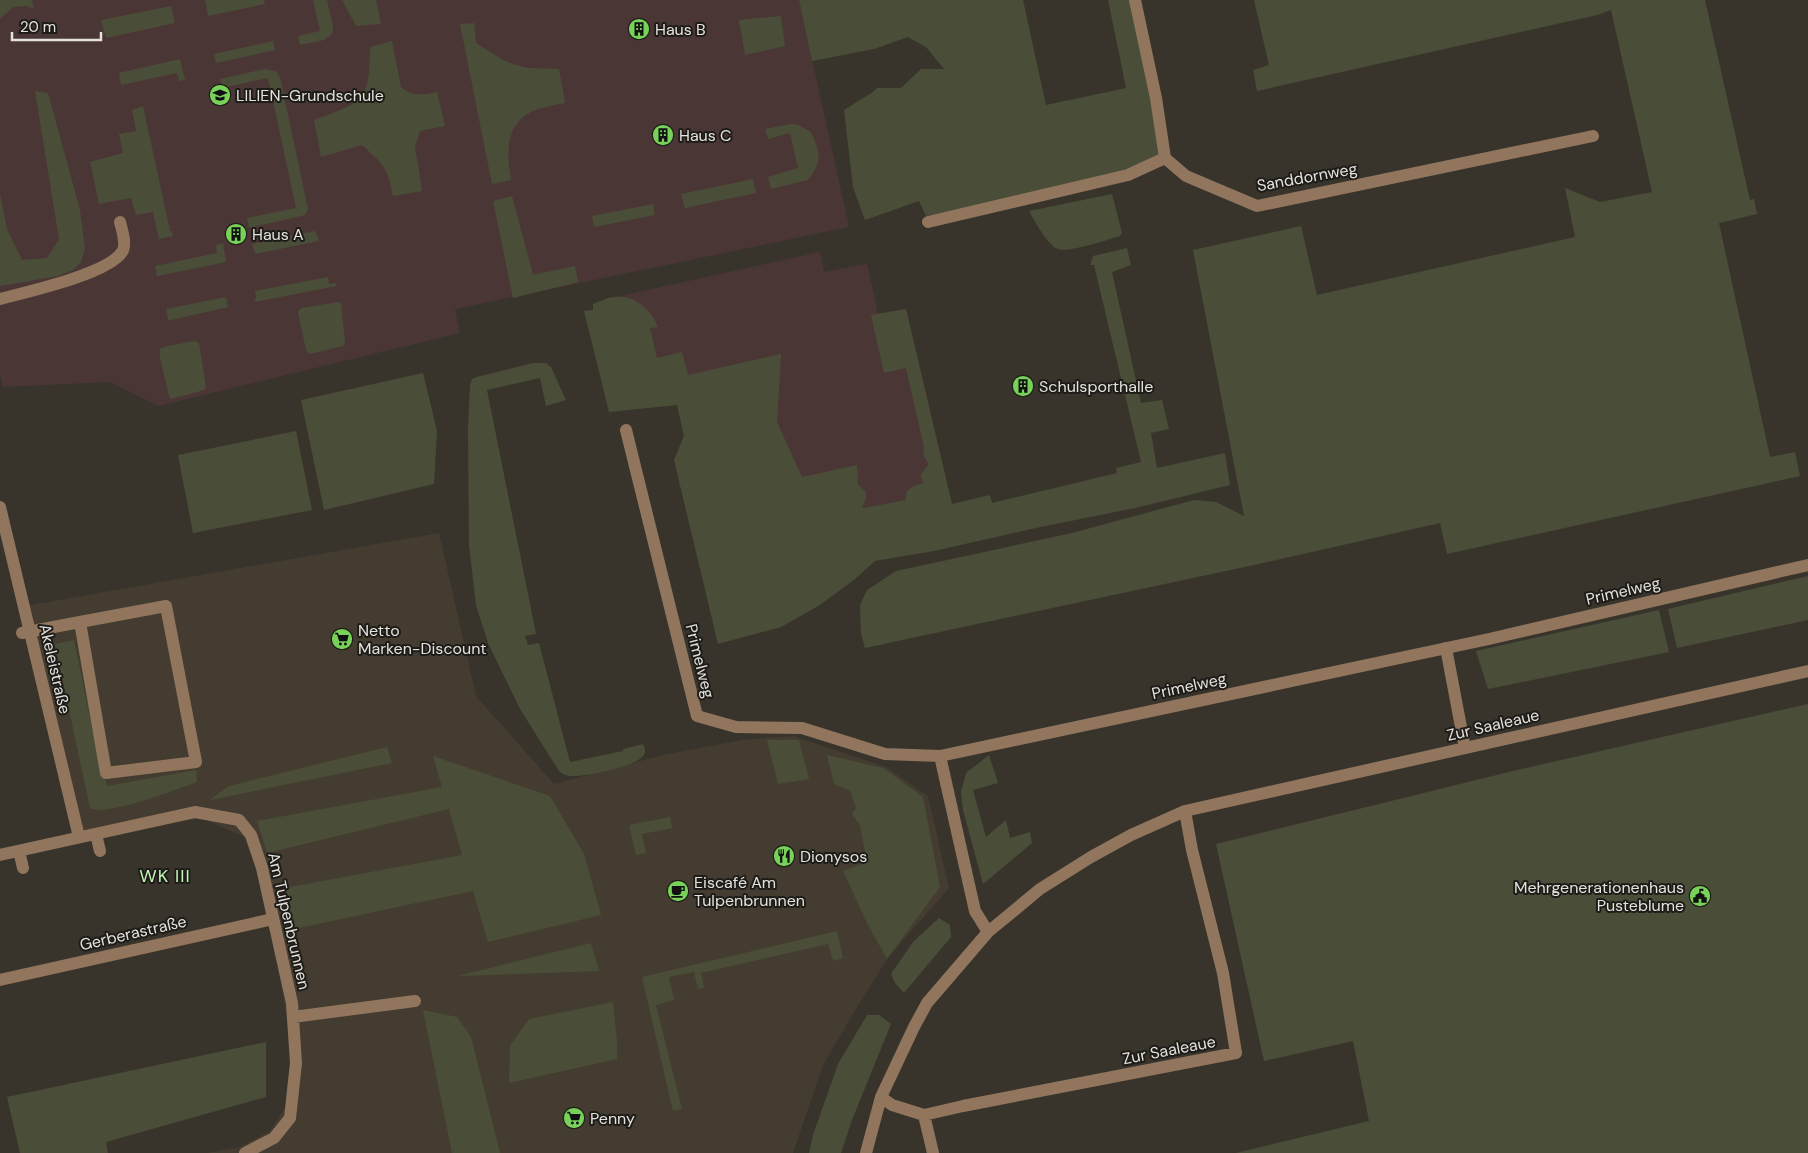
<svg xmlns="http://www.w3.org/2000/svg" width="1808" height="1153" font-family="'DM Sans',sans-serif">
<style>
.built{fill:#443c30}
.education{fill:#4b3636}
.green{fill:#4a4e38}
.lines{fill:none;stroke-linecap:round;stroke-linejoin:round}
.minor{stroke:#91765d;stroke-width:12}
.labels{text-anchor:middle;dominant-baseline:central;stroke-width:4;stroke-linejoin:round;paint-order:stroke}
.poi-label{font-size:16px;fill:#e5e2dd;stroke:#1e1c18;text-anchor:start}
.street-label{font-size:16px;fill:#e5e2dd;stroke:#1e1c18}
.neighbourhood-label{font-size:18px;letter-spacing:1px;fill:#c2f4b3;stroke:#1e1c18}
</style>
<rect width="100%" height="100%" fill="#38342c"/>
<path class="built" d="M439,533L476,696L554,784L663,755L742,740L793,736L886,767L928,796L949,888L887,959L857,1007L823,1065L793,1153H207L240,1147L270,1131L286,1106L292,1060L283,995L257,869L244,837L202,818L80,841L26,606Z"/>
<path class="education" d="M0,0H799L849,227L455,309L460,333L158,406L110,382L3,387L0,374Z
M820,252L824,272L867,264L878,314L906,309L952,504L700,568L674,460L684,436L678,405L616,297Z"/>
<path class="green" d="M0,0H32L34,9L26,6L13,7L0,19Z
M205,0H264L265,4L208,16Z
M313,0H327L333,27L332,34L324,40L300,45L298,36L320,31Z
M342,0H376L381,24L356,26Z
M799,0H1023L1046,105L1126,88L1108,0H1134L1165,158L1128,175L926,216L919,201L865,220L853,187L844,110L873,92L877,88H901L921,69H944L926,47L908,37L874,49L812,61Z
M1254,0H1705L1750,200L1754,199L1757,214L1719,223L1770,457L1795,452L1800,476L1447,554L1440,523L1254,565L865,648L861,634L860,605L867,590L896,571L1072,533L1194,500L1216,502L1244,516L1193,250L1301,226L1317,295L1575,237L1565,188L1600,202L1652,192L1611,10L1597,15L1257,91L1253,70L1269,65Z
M171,6L175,23L106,38L101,20Z
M781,16L785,46L745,55L739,20Z
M474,23L476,43L503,60L516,65L528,68L559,69L565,103C555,105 541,107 531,112C504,126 507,155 511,180L492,184L460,24Z
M273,41L275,50L216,63L214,54Z
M392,41L401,87C412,97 423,95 437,92L445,126L420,131L415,146L422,191L393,196C387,166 384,165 362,145L321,157L314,120C327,115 356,107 363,94C371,81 369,61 370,47Z
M180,59L185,80L179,81L177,73L121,85L119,73Z
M265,69L276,71L280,77L308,209L305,215L249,228L247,218L296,208L268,78L222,88L220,79Z
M35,91L48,93L80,210L85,248L81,262L73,270L58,276L0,286V194L7,229L22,260L47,258L59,239Z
M143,106L170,231H172L173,236L159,239L153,212L136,215L131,198L99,204L90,162L123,153L119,134L136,131L132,110Z
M792,124L798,125L811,132C820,153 823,161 808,180L771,189L768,177L798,168L790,133L768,139L765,129Z
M753,179L756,193L685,208L681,194Z
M1112,194L1122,233L1120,236C1107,240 1068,253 1058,249C1047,245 1035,221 1029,211Z
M512,196L533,275L575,266L578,282L513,298L493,201Z
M653,204L655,215L594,227L592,216Z
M315,231L319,241L255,254L252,244Z
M223,243L226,262L157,276L155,266L217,253L216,245Z
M1127,248L1131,265L1112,272L1141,403L1162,400L1169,429L1151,433L1157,468L1225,453L1230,485L1135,508L1031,529L934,551L875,561L855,579L820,605L781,627L718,644L674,460L684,436L677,405L609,412L584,311L593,310V304C598,302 603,300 608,298C630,292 651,307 658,327L650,328L657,358L682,352L688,375L781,354L777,422L802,477L857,465L858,485L866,492V499L862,507L864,508L906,500C904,488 913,487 923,483L921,474L929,464L923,455L924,447L906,368L884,373L871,315L906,309L952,504L990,495L992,503L1117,473L1116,468L1141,462L1094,265H1090L1093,256Z
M328,277L329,284L335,283L337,286L254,302L256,298L255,291Z
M226,297L228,307L167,321L168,319L166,309Z
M339,302L341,303L345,343L343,346L310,354L306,350L298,312L301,308Z
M194,341L199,343L206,387L204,390L171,399L169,396L160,358V349L164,347Z
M533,363H546L551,367L566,400L546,406L540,378L487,390L536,634L525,636L528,645L539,643L570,762L623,751V749L643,744C645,748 646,751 644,755C636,767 584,777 570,776C565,775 563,774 559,771L520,709L488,643L476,605L469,545L468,429L470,385L472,379L477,377Z
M423,373L437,431L434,484L324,510L301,400Z
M296,431L312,510L193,533L178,455Z
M1808,576V620L1677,648L1668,609Z
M1659,610L1669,652L1488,689L1476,651Z
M74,640L96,747L107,786L196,770L197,782C177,789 106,817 90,808L55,644Z
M1808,704V1153H1236L1369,1121L1353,1041L1264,1061L1216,844L1517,770Z
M767,740H799L809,779L778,784Z
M387,747L392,763L210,800L229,786Z
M827,755L883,768L923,797L940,887L887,959L868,925L843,871L867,862L860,825L852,814L856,808L850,791L834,784Z
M989,755L998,783L973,790L986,837L1006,820L1010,838L1030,832L1032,843L983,884L963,810L961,792L966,773Z
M433,756L550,796L584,854L601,915L488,942L473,891L294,929L285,888L462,855L449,809L267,853L257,821L442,787Z
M670,817L672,828L642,834L646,853L636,855L629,825Z
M939,918L950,925L951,937L904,993L895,983L891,974L913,942Z
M837,931L843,958L833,961L828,944L701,973L704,988L698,989L694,972L669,977L674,1000L656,1005L682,1109L673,1111L642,977Z
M591,943L599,971L458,976Z
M613,1002L617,1041V1059L509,1083L510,1046L529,1019Z
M423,1010L457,1017L471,1037L500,1153H452Z
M867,1015H879L891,1024L852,1120L841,1153H809L813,1135L838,1064Z
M266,1042V1097L106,1142L108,1153H20L7,1097Z"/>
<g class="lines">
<path class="minor" d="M1135,0L1156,98L1165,158L1186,176L1257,206L1593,136
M928,222L1128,175L1165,158
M0,299C26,292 108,274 122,252C127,245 122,230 120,222
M626,430L697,716L736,727L802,728L885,754L940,756L975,911L988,932
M0,507L79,837
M22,633L80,622L106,773L196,762L166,606L80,622
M1446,648L1465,748
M940,756L1489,639L1808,565
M96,834L100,851
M19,851L23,868
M0,855L195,812L239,820L251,835L262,868L292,1003L296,1063L290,1118L274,1138L245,1153
M0,980L273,919
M293,1017L415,1001
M881,1097L892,1105L924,1115L963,1106L1236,1053L1223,973L1192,850L1185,811
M924,1115L933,1153
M866,1153L881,1097L914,1027L927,1003L988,932L1040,889L1091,857L1131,835L1185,811L1808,671"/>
</g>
<defs>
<g id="building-disc" transform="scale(1.125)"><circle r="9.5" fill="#78d259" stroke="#1e1c18"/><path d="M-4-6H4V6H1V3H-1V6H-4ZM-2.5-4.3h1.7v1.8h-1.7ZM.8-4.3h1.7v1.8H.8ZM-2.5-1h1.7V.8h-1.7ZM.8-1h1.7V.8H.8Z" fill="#111"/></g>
<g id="school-disc" transform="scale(1.125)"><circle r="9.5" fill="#78d259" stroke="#1e1c18"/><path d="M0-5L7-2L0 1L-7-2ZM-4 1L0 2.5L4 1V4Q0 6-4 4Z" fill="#111"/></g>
<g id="supermarket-disc" transform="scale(1.125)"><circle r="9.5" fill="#78d259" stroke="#1e1c18"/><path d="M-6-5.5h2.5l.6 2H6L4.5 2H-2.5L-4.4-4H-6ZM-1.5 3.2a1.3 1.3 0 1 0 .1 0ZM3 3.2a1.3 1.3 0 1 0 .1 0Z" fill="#111"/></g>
<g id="restaurant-disc" transform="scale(1.125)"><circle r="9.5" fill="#78d259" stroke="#1e1c18"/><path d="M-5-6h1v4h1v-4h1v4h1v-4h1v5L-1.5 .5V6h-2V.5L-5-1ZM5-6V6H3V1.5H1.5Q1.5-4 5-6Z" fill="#111"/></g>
<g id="cafe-disc" transform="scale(1.125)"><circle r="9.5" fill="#78d259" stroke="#1e1c18"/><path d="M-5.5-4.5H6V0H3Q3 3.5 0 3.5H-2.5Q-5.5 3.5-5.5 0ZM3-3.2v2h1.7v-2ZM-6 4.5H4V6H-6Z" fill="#111"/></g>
<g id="civic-disc" transform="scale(1.125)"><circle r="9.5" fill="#78d259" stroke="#1e1c18"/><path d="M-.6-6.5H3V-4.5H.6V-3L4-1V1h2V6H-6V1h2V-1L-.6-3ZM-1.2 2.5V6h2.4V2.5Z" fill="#111"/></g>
</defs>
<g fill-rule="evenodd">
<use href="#building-disc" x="639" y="29"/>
<use href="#school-disc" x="220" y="95"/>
<use href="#building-disc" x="663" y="135"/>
<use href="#building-disc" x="236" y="234"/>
<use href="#building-disc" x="1023" y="386"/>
<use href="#supermarket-disc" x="342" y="639"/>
<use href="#restaurant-disc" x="784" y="856"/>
<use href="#cafe-disc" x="678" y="891"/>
<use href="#civic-disc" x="1700" y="896"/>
<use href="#supermarket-disc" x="574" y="1118"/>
</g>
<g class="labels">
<g class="poi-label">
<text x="655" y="29">Haus B</text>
<text x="236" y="95">LILIEN-Grundschule</text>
<text x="679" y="135">Haus C</text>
<text x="252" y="234">Haus A</text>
<text x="1039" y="386">Schulsporthalle</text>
<text x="358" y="630">Netto<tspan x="358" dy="18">Marken-Discount</tspan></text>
<text x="800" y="856">Dionysos</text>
<text x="694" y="882">Eiscafé Am<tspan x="694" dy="18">Tulpenbrunnen</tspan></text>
<text x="1684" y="887" text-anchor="end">Mehrgenerationenhaus<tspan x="1684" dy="18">Pusteblume</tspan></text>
<text x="590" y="1118">Penny</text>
</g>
<g class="street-label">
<text transform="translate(1307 177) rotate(-10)">Sanddornweg</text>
<text transform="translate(1623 591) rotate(-13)">Primelweg</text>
<text transform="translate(700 661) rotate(76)">Primelweg</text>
<text transform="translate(55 669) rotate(77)">Akeleistraße</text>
<text transform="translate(1189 686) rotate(-12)">Primelweg</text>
<text transform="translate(1493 725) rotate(-13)">Zur Saaleaue</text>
<text transform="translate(289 921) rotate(77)">Am Tulpenbrunnen</text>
<text transform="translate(133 933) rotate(-13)">Gerberastraße</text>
<text transform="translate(1169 1050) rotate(-11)">Zur Saaleaue</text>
</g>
<g class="neighbourhood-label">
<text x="165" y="876">WK III</text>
</g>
</g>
<path d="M12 32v8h89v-8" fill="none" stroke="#e5e2dd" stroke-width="2.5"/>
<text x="20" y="32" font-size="15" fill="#e5e2dd" stroke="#1e1c18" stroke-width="4" paint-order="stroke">20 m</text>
</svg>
